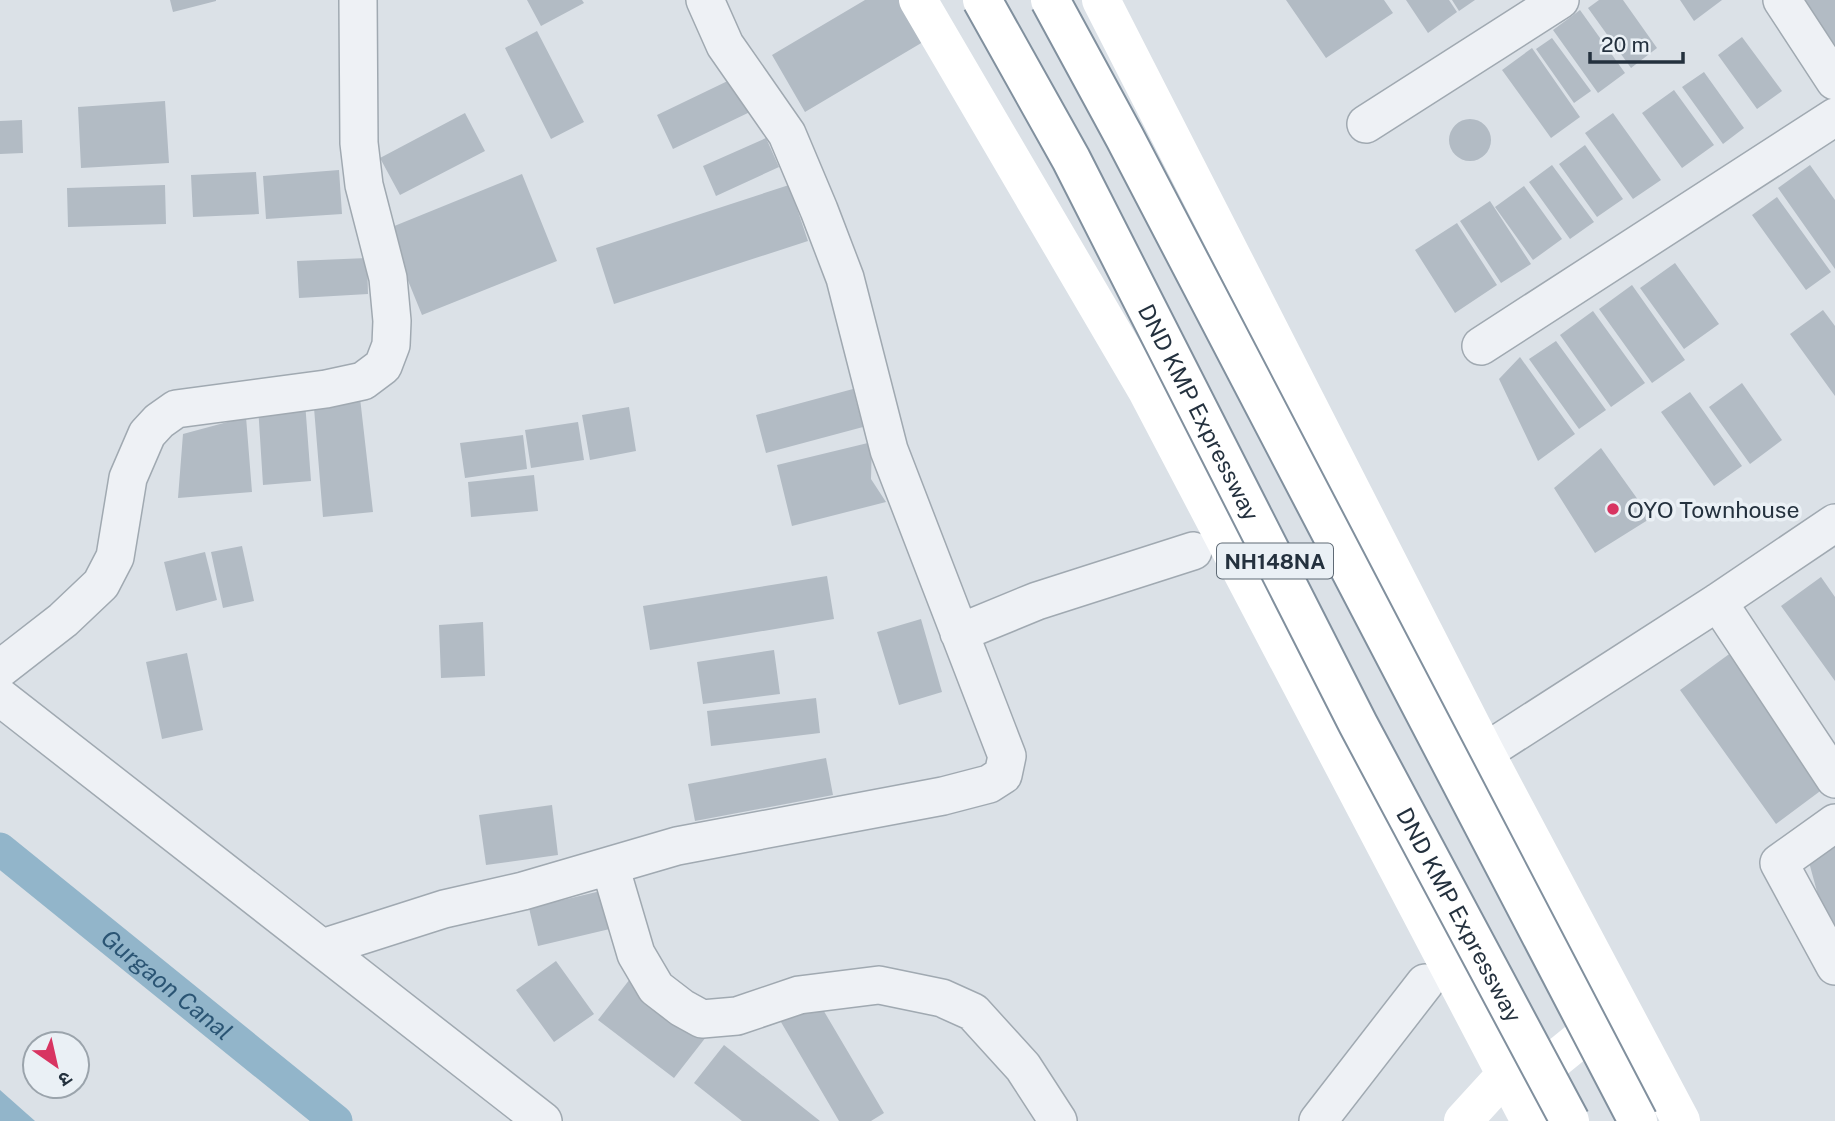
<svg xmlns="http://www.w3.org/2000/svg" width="1835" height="1121" font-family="'Public Sans','Noto Sans Devanagari',sans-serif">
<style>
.water{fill:#92b5ca}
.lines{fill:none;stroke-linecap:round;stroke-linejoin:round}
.canal{stroke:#92b5ca;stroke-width:33}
.building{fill:#b2bbc4}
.street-casing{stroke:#a0a9b1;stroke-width:40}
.street{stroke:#eef1f5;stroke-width:37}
.secondary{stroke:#fff;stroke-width:38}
.highway-bridge-casing{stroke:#81909e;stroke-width:42;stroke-linecap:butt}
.highway-bridge{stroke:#fff;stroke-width:38}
.poi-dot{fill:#d83461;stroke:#eaf0f5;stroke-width:2.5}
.labels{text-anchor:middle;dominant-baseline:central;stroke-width:7;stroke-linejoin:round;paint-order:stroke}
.shield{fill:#eaf0f5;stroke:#5f6a75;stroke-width:2}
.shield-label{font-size:21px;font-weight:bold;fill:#24313e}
.street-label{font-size:23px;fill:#24313e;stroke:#eaf0f5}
.poi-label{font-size:23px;fill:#24313e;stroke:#eaf0f5;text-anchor:start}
.water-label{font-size:24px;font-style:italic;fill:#2b5574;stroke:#eaf0f5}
</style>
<rect width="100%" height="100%" fill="#dbe1e7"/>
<path class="water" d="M0,1090L35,1121H0Z"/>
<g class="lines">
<path class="canal" id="s1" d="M0,849L336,1121"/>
</g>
<path class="building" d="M170,0H216V1L173,12Z
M527,0H582L584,3L541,26Z
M865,0H905L928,39L805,112L772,55Z
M1286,0H1384L1393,13L1326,58Z
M1406,0H1449L1457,12L1428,33Z
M1452,0H1475L1459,11Z
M1599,0H1623L1657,48L1631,68L1588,8Z
M1680,0H1722L1694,21Z
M1804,0H1835V45Z
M1580,10L1625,73L1598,93L1553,30Z
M537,31L584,122L551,139L505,48Z
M1742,37L1782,91L1757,109L1718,55Z
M1552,38L1591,91L1574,103L1536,49Z
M1532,48L1580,117L1551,138L1502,70Z
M1704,72L1744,128L1723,144L1682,87Z
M736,77L752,111L673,149L657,115Z
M1674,90L1714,145L1682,168L1642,113Z
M165,101L169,163L81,168L78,107Z
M465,113L485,151L400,195L380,158Z
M1613,113L1661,180L1633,199L1585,133Z
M1449 140a21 21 0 1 1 42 0a21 21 0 1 1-42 0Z
M22,120L23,153L0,154V121Z
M766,138L779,167L716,196L703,166Z
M1585,145L1623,199L1597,217L1559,164Z
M1552,165L1594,222L1570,239L1529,182Z
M1810,165L1835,200V269L1778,188Z
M339,170L342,214L266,219L263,176Z
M256,172L259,214L193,217L191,175Z
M522,174L557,261L422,315L387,229Z
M165,185L166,224L68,227L67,188Z
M789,185L808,241L614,304L596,248Z
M1524,186L1562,239L1533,260L1495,207Z
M1777,197L1831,272L1806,290L1752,215Z
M1490,201L1531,264L1501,283L1460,221Z
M1457,223L1497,285L1455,313L1415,250Z
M367,258L368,294L299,298L297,261Z
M1675,263L1719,324L1684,349L1640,288Z
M1632,285L1685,360L1652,383L1599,309Z
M1823,310L1835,326V396L1790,334Z
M1593,311L1645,383L1611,407L1560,335Z
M1556,341L1606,410L1579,429L1529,359Z
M1520,357L1575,434L1538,461L1499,379Z
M1742,383L1782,440L1750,464L1709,407Z
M359,389L373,512L323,517L314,408Z
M853,389L863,427L766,453L756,415Z
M1690,392L1742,466L1714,486L1661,412Z
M305,402L311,481L263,485L258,406Z
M629,407L636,451L590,460L582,415Z
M246,417L252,492L178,498L183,434Z
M578,422L584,460L531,468L525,430Z
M523,435L527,469L465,478L460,443Z
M872,442L871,479L886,502L792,526L777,465Z
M1601,448L1651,518L1595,553L1554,488Z
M534,475L538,511L471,517L468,482Z
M242,546L254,601L223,608L211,552Z
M205,552L217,600L176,611L164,562Z
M827,576L834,619L650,650L643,606Z
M1821,577L1835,597V681L1781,606Z
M921,619L942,692L899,705L877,632Z
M483,622L485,676L441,678L439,625Z
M774,650L780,694L703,704L697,662Z
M1732,652L1827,786L1776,824L1680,690Z
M187,653L203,730L162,739L146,662Z
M816,698L820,733L711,746L707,711Z
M826,758L833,795L695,821L688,784Z
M552,805L558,855L486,865L479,815Z
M1835,833V946L1830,939L1807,855Z
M605,890L614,928L538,946L529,908Z
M556,961L594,1014L554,1042L516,990Z
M630,979L706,1037L674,1078L598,1020Z
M815,996L884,1113L871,1121H839L778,1017Z
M724,1045L820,1121H742L694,1083Z"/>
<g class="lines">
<g class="street-casing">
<path id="street" d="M1782,0L1835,81
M1366,124L1560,0
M1481,346L1835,117
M1718,602L1835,779
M959,633L1037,601L1193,551
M0,669L63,620L101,584L115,557L128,478L147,434L159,421L176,409L326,389L363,381L383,366L391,345L392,321L388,278L364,185L359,143L358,0
M0,697L543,1121
M1485,752L1718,602L1835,523
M1835,823L1779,863L1835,966
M610,866L636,954L656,988L682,1008L702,1019L737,1016L799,995L879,985L942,998L973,1012L1023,1067L1058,1121
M322,948L444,909L523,891L677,846L943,796L989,784L1003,775L1007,756L889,450L845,278L819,210L787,134L725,45L705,0
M1318,1121L1425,983"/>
</g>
<use href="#street" class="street"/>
<path class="secondary" d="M918,0L1147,391L1530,1121
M1101,0L1485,752L1681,1121
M1527,1098L1530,1080L1616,1010
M1463,1121L1505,1075L1528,1080"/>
<g class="highway-bridge-casing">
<g id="highway-bridge">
<path id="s2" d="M982,0L1071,159L1358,724L1570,1121"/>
<path d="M1050,0L1125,138L1638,1121"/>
</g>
</g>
<use href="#highway-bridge" class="highway-bridge"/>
</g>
<circle class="poi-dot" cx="1613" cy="509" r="7"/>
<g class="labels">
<rect class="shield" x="1217" y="543.5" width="116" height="35" rx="5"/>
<g class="shield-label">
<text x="1275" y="561">NH148NA</text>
</g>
<g class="street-label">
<text stroke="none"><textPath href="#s2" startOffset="466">DND KMP Expressway</textPath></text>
<text stroke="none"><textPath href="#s2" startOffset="1032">DND KMP Expressway</textPath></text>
</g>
<g class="poi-label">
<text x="1627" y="509">OYO Townhouse</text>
</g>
<g class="water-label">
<text stroke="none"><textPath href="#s1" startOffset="215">Gurgaon Canal</textPath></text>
</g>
</g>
<g transform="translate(56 1065) rotate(146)"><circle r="33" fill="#eaf0f5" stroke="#9ba4ac" stroke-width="2"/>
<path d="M0-5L12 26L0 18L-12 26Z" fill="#d83461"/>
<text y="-10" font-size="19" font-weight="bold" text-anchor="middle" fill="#24313e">उ</text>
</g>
<path d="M1590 52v10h93v-10" fill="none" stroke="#24313e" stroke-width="3.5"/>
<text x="1601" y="52" font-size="21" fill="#24313e" stroke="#eaf0f5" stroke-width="5" paint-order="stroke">20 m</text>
</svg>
